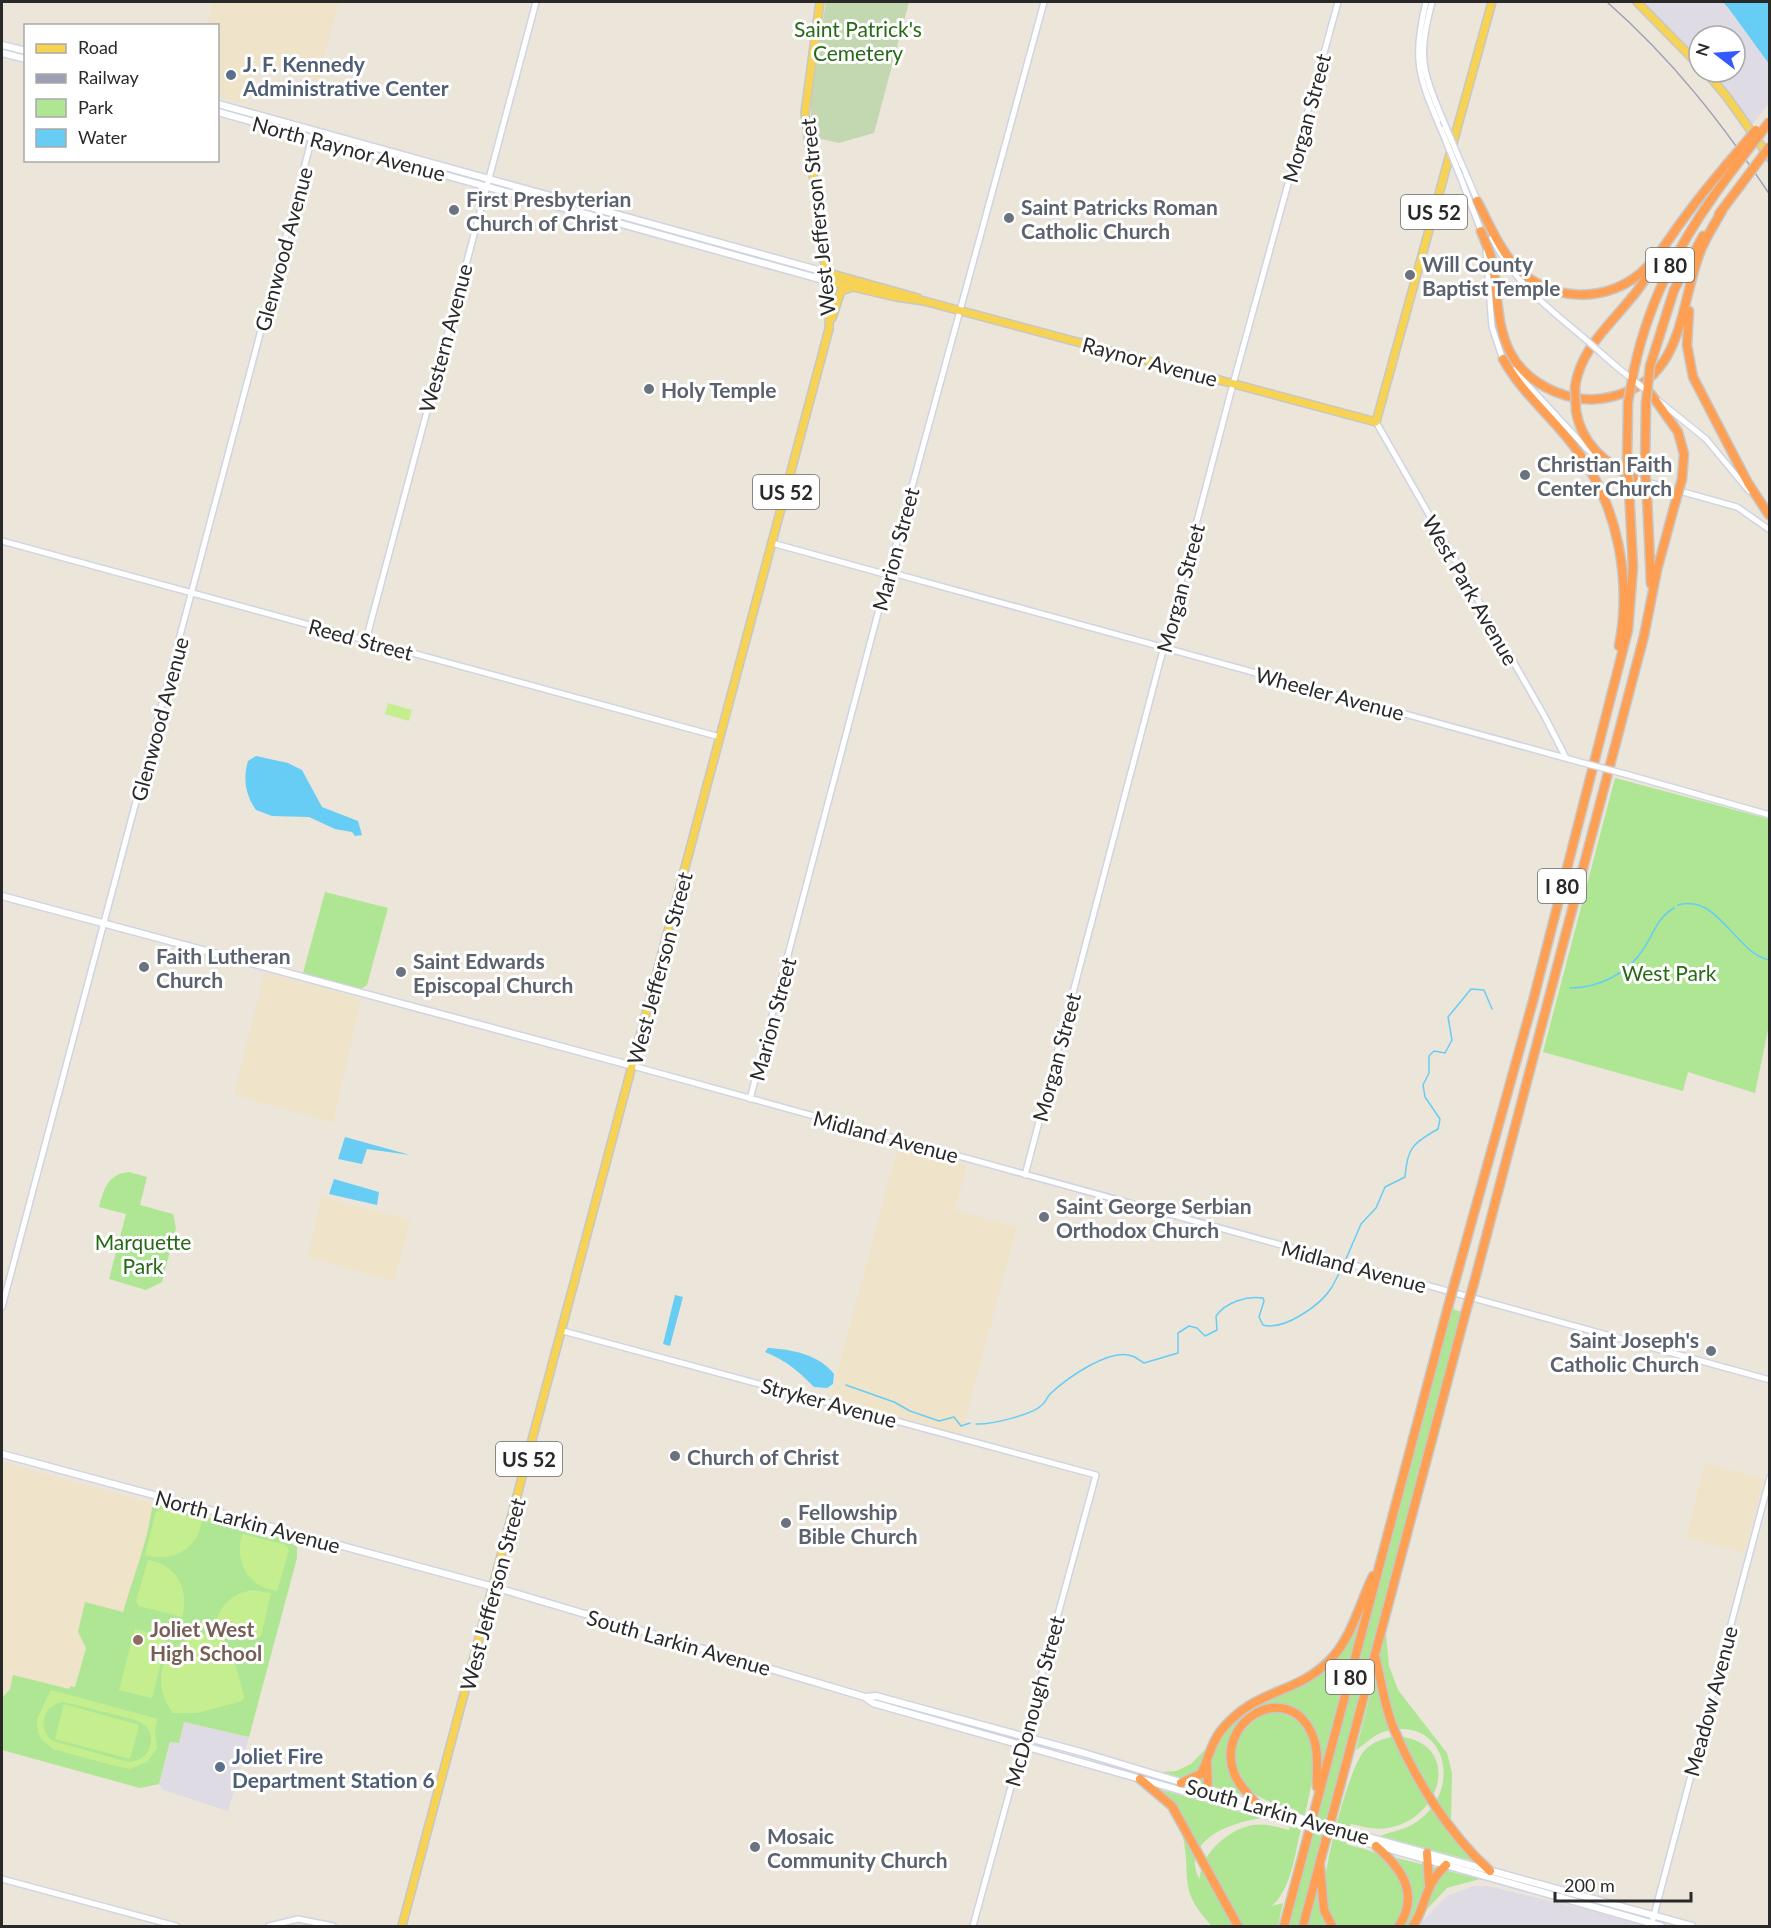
<svg xmlns="http://www.w3.org/2000/svg" width="1771" height="1928" font-family="Lato,sans-serif">
<style>
.industrial{fill:#dedbe4}
.education{fill:#efe3c9}
.green{fill:#afe694}
.cemetery{fill:#c3d7b1}
.pitch{fill:#c5ee8f;fill-rule:evenodd}
.water{fill:#67cdf4}
.lines{fill:none;stroke-linecap:round;stroke-linejoin:round}
.stream{stroke:#67cdf4;stroke-width:1.5}
.tertiary-casing{stroke:#d0d3e3;stroke-width:8}
.secondary-casing{stroke:#d0d3e3;stroke-width:9}
.primary-casing{stroke:#c7c7c7;stroke-width:10}
.motorway-casing{stroke:#c7c7c7;stroke-width:11}
.tertiary{stroke:#fff;stroke-width:5}
.secondary{stroke:#fff;stroke-width:6}
.primary{stroke:#f7d354;stroke-width:7}
.motorway{stroke:#ff9f53;stroke-width:8}
.rail{stroke:#9da0b5;stroke-width:1.5}
.tertiary-bridge-casing{stroke:#d0d3e3;stroke-width:8;stroke-linecap:butt}
.secondary-bridge-casing{stroke:#d0d3e3;stroke-width:9;stroke-linecap:butt}
.motorway-bridge-casing{stroke:#c7c7c7;stroke-width:11;stroke-linecap:butt}
.tertiary-bridge{stroke:#fff;stroke-width:5}
.secondary-bridge{stroke:#fff;stroke-width:6}
.motorway-bridge{stroke:#ff9f53;stroke-width:8}
.service-dot{fill:#5c6f8a;stroke:#fff;stroke-width:2}
.worship-dot{fill:#6b7280;stroke:#fff;stroke-width:2}
.education-dot{fill:#8d6e63;stroke:#fff;stroke-width:2}
.labels{text-anchor:middle;dominant-baseline:central;stroke-width:6;stroke-linejoin:round;paint-order:stroke}
.shield{fill:#fff;stroke:#696969;stroke-width:1.5}
.shield-label{font-size:20px;font-weight:bold;fill:#292929}
.park-label{font-size:21px;fill:#266a16;stroke:#fff}
.service-label{font-size:21px;font-weight:bold;fill:#4e5e75;stroke:#fff;text-anchor:start}
.street-label{font-size:21px;fill:#292929;stroke:#fff}
.worship-label{font-size:21px;font-weight:bold;fill:#5b616d;stroke:#fff;text-anchor:start}
.education-label{font-size:21px;font-weight:bold;fill:#785e54;stroke:#fff;text-anchor:start}
</style>
<rect width="100%" height="100%" fill="#ece5da"/>
<path class="industrial" d="M1641,2H1723L1769,64V103L1751,126L1709,72H1735V36H1699V61Z
M184,1722L249,1737L228,1811L163,1790L159,1784L171,1741Z
M1474,1886H1487L1588,1910L1644,1926H1418L1447,1896Z"/>
<path class="education" d="M213,2L339,3L318,81L260,65L253,70L245,104L218,96V26H207Z
M265,972L361,999L333,1123L234,1095Z
M898,1147L967,1166L955,1210L1017,1227L961,1435L830,1399Z
M321,1197L411,1220L394,1281L308,1257Z
M2,1462L294,1543L297,1558L249,1737L184,1722L179,1743L170,1742L159,1784L140,1788L2,1750Z
M1705,1463L1764,1479L1744,1553L1686,1537Z"/>
<path class="green" d="M1615,778L1769,819V1025L1755,1093L1688,1072L1683,1091L1543,1052Z
M325,892L388,908L367,985L361,989L303,973Z
M129,1172L147,1177L140,1205L173,1214L176,1228L162,1282L146,1290L109,1279L126,1214L99,1207C104,1188 108,1174 129,1172Z
M1452,1309L1462,1312L1303,1911L1299,1926H1287Z
M157,1504L281,1537L297,1547V1558L249,1737L184,1722L179,1743L170,1742L159,1784L140,1788L2,1750V1698L10,1689L13,1675L69,1689L71,1686L75,1687L86,1648L78,1632L85,1602L123,1612C133,1577 147,1544 152,1508Z
M1364,1604L1321,1766L1320,1756L1295,1711L1256,1710L1229,1753L1246,1796L1161,1772L1176,1771L1191,1764L1242,1712L1324,1669Z
M1386,1633L1389,1666L1398,1690L1447,1753L1452,1773L1451,1823L1460,1846L1473,1861L1380,1836C1392,1831 1406,1830 1418,1821C1465,1787 1444,1713 1383,1732C1372,1736 1364,1745 1356,1750Z
M1271,1712C1335,1717 1310,1793 1300,1833C1295,1854 1292,1880 1279,1898C1263,1921 1226,1925 1208,1902C1182,1871 1222,1830 1253,1825C1265,1823 1277,1827 1289,1830L1294,1809C1279,1805 1263,1801 1251,1791C1220,1764 1236,1724 1271,1712Z
M1397,1736C1462,1742 1443,1816 1392,1827C1378,1831 1365,1827 1351,1824L1346,1844C1354,1847 1364,1848 1373,1852C1402,1866 1414,1900 1393,1926H1337C1328,1913 1325,1899 1325,1883C1326,1859 1349,1768 1364,1751C1372,1742 1384,1738 1397,1736Z
M1162,1790L1262,1818C1141,1837 1206,1928 1283,1903L1278,1926H1212C1177,1888 1192,1881 1183,1837C1180,1820 1165,1807 1162,1790Z
M1393,1857L1480,1879L1447,1888L1411,1926H1402L1409,1881Z
M1319,1887L1329,1926H1308Z"/>
<path class="cemetery" d="M826,2H909L874,133L839,143L813,137L810,102Z"/>
<path class="pitch" d="M388,703L412,710L409,721L385,714Z
M161,1509L202,1520C198,1549 173,1563 145,1555L156,1512Z
M242,1534L286,1545L289,1550L277,1591C248,1587 234,1562 242,1534Z
M148,1560C176,1564 190,1589 182,1617L139,1606L136,1601Z
M253,1590L271,1593L261,1636L255,1639L215,1628C218,1607 231,1593 253,1590Z
M135,1629L167,1638L152,1698L119,1690Z
M219,1632L233,1654L244,1697L242,1701L197,1713H173C143,1673 173,1632 219,1632Z
M51,1690L158,1719L155,1729L157,1748L147,1762L130,1769L104,1763L53,1749L42,1740L38,1732L37,1719ZM64,1702L136,1720L146,1726L151,1736C152,1751 144,1761 128,1762L53,1741C36,1728 43,1704 64,1702Z
M64,1704L139,1725L130,1759L55,1739Z"/>
<path class="water" d="M1723,2H1769V64L1729,9Z
M256,756L288,763L302,770L322,807L358,821L362,835L355,836L352,832L335,829L309,817L272,816L256,810C245,794 243,779 248,761Z
M345,1137L410,1155L367,1149L362,1164L338,1159Z
M334,1179L379,1192L377,1205L329,1194Z
M675,1295L683,1297L670,1346L663,1344Z
M768,1348C791,1349 820,1355 834,1374L833,1384L827,1388L814,1387C798,1371 787,1361 765,1352Z"/>
<g class="lines">
<path class="stream" d="M1678,905C1719,893 1736,955 1770,960
M1570,988C1598,988 1628,974 1644,948C1654,933 1657,918 1674,908
M1346,1259L1361,1224L1376,1208L1385,1187L1405,1177C1407,1148 1413,1143 1438,1129L1440,1119L1425,1097L1423,1085L1429,1073V1056L1434,1051L1445,1053L1452,1040L1448,1017L1471,989L1484,990L1492,1009
M846,1385L894,1402L910,1411L939,1421L954,1417L961,1426L970,1423
M976,1424C990,1425 1032,1415 1042,1405C1046,1402 1047,1397 1050,1394C1066,1379 1110,1347 1132,1356C1136,1357 1140,1361 1144,1363L1178,1353V1333L1189,1326L1197,1328L1205,1336L1217,1330L1216,1316C1226,1302 1246,1296 1263,1298L1264,1301L1259,1317L1263,1325C1284,1331 1321,1305 1332,1287C1336,1280 1339,1272 1344,1266"/>
<g class="tertiary-casing">
<path id="tertiary" d="M1426,2C1412,59 1418,76 1441,129
M1432,2C1418,57 1421,67 1443,120
M1462,165L1478,202
M1460,176L1482,233
M1492,238C1513,281 1547,307 1583,337
M1486,251L1492,327L1503,360
M1601,353L1617,367
M1514,370L1587,449L1608,466
M1659,401L1706,439L1749,491
M1376,422L1545,717L1566,758
M1633,478L1737,507L1770,530
M2,541L720,737
M772,543L888,575
M889,572L1576,761
M366,640L536,2
M1629,775L1770,815
M633,1066L1770,1380
M750,1099L888,575L1044,2
M1025,1175L1233,384L1338,2
M2,1307L313,134
M563,1331L1096,1475L973,1926
M2,1879L176,1926
M1653,1919L1770,1477
M269,1926L298,1919L333,1926"/>
</g>
<g class="secondary-casing">
<path id="secondary" d="M2,45L26,51
M2,53L26,59
M218,104L825,272
M218,112L827,281
M2,896L633,1066
M2,1454L494,1587L865,1697L873,1703L1292,1822
M865,1697L876,1696L1084,1753L1293,1816
M1353,1833L1692,1926
M1347,1837L1661,1926"/>
</g>
<g class="primary-casing">
<path id="primary" d="M1637,2L1699,65
M1706,72L1727,97L1770,158
M825,272L918,298
M827,281L896,297L924,301L1376,422L1492,2
M832,318L841,291L852,287
M402,1926L829,329L830,303L805,113L820,2"/>
</g>
<g class="motorway-casing">
<path id="motorway" d="M1477,201C1488,221 1496,243 1511,261C1545,304 1611,306 1648,266C1660,254 1669,239 1679,225C1694,204 1710,184 1727,164
M1719,214L1740,186
M1481,231C1485,242 1491,253 1493,265C1498,295 1496,326 1511,354C1524,378 1550,393 1576,398C1591,401 1606,399 1621,394C1683,373 1680,307 1699,255C1704,240 1714,225 1722,211
M1689,311L1687,345L1693,377L1748,483L1769,515
M1503,359C1523,395 1555,419 1578,452C1618,506 1632,581 1619,646
M1650,366L1674,290L1703,236
M1634,370C1650,294 1685,233 1731,172
M1575,387C1582,336 1634,309 1653,264
M1651,394L1678,432L1684,454L1682,479
M1576,411C1582,445 1605,463 1634,478
M1627,463L1628,402
M1645,469L1646,403
M1647,496L1651,584
M1456,1278L1533,1001L1628,630L1633,567L1629,489
M1474,1283L1644,636L1657,570L1676,500
M1375,1656C1381,1679 1384,1704 1393,1727C1415,1779 1448,1833 1490,1871
M1207,1763L1208,1792
M1140,1779L1172,1806L1238,1926
M1181,1783L1201,1774C1208,1760 1211,1744 1220,1732C1254,1688 1294,1696 1329,1661C1352,1638 1359,1605 1373,1576
M1259,1807C1251,1796 1239,1787 1234,1773C1215,1722 1285,1679 1311,1732C1320,1750 1316,1768 1317,1787
M1376,1846C1401,1868 1420,1893 1399,1926
M1427,1853L1429,1884
M1320,1866L1324,1910L1332,1926
M1284,1926L1448,1307
M1303,1926L1466,1311
M1413,1926C1428,1902 1423,1887 1446,1865"/>
</g>
<use href="#tertiary" class="tertiary"/>
<use href="#secondary" class="secondary"/>
<use href="#primary" class="primary"/>
<use href="#motorway" class="motorway"/>
<path class="rail" d="M1607,2C1672,59 1722,123 1770,195"/>
<g class="tertiary-bridge-casing">
<path id="tertiary-bridge" d="M1443,120L1462,165
M1441,129L1460,176
M1583,337L1601,353
M1617,367L1647,391
M1576,761L1629,775"/>
</g>
<g class="secondary-bridge-casing">
<path id="secondary-bridge" d="M1293,1816L1353,1833
M1292,1822L1347,1837"/>
</g>
<g class="motorway-bridge-casing">
<path id="motorway-bridge" d="M1727,164L1756,130
M1731,172L1770,121
M1740,186L1770,146
M1575,387L1576,411
M1628,402L1634,370
M1646,403L1650,366
M1627,463L1629,489
M1645,469L1647,496
M1676,500L1682,479
M1448,1307L1456,1278
M1466,1311L1474,1283"/>
</g>
<use href="#tertiary-bridge" class="tertiary-bridge"/>
<use href="#secondary-bridge" class="secondary-bridge"/>
<use href="#motorway-bridge" class="motorway-bridge"/>
</g>
<g class="service-dot">
<circle cx="231" cy="75" r="6"/>
<circle cx="220" cy="1767" r="6"/>
</g>
<g class="worship-dot">
<circle cx="454" cy="210" r="6"/>
<circle cx="1009" cy="218" r="6"/>
<circle cx="1410" cy="275" r="6"/>
<circle cx="649" cy="389" r="6"/>
<circle cx="1525" cy="475" r="6"/>
<circle cx="144" cy="967" r="6"/>
<circle cx="401" cy="972" r="6"/>
<circle cx="1044" cy="1217" r="6"/>
<circle cx="1711" cy="1351" r="6"/>
<circle cx="675" cy="1456" r="6"/>
<circle cx="786" cy="1523" r="6"/>
<circle cx="755" cy="1847" r="6"/>
</g>
<circle class="education-dot" cx="138" cy="1640" r="6"/>
<g class="labels">
<g class="shield">
<rect x="1401" y="195" width="66" height="34" rx="4.5"/>
<rect x="1646" y="248" width="48" height="34" rx="4.5"/>
<rect x="753" y="475" width="66" height="34" rx="4.5"/>
<rect x="1538" y="869" width="48" height="34" rx="4.5"/>
<rect x="496" y="1442" width="66" height="34" rx="4.5"/>
<rect x="1326" y="1660" width="48" height="34" rx="4.5"/>
</g>
<g class="shield-label">
<text x="1434" y="212">US 52</text>
<text x="1670" y="265">I 80</text>
<text x="786" y="492">US 52</text>
<text x="1562" y="886">I 80</text>
<text x="529" y="1459">US 52</text>
<text x="1350" y="1677">I 80</text>
</g>
<g class="park-label">
<text x="858" y="28">Saint Patrick's<tspan x="858" dy="24">Cemetery</tspan></text>
<text x="1669" y="972">West Park</text>
<text x="143" y="1241">Marquette<tspan x="143" dy="24">Park</tspan></text>
</g>
<g class="service-label">
<text x="243" y="63">J. F. Kennedy<tspan x="243" dy="24">Administrative Center</tspan></text>
<text x="232" y="1755">Joliet Fire<tspan x="232" dy="24">Department Station 6</tspan></text>
</g>
<g class="street-label">
<text transform="translate(1306 118) rotate(-75)">Morgan Street</text>
<text transform="translate(349 148) rotate(15)">North Raynor Avenue</text>
<text transform="translate(817 217) rotate(-96)">West Jefferson Street</text>
<text transform="translate(283 249) rotate(-75)">Glenwood Avenue</text>
<text transform="translate(445 338) rotate(-75)">Western Avenue</text>
<text transform="translate(1150 361) rotate(15)">Raynor Avenue</text>
<text transform="translate(895 549) rotate(-75)">Marion Street</text>
<text transform="translate(1180 588) rotate(-75)">Morgan Street</text>
<text transform="translate(1471 590) rotate(60)">West Park Avenue</text>
<text transform="translate(361 639) rotate(15)">Reed Street</text>
<text transform="translate(1330 693) rotate(15)">Wheeler Avenue</text>
<text transform="translate(159 719) rotate(-75)">Glenwood Avenue</text>
<text transform="translate(659 968) rotate(-75)">West Jefferson Street</text>
<text transform="translate(772 1019) rotate(-75)">Marion Street</text>
<text transform="translate(1056 1057) rotate(-75)">Morgan Street</text>
<text transform="translate(886 1136) rotate(15)">Midland Avenue</text>
<text transform="translate(1354 1266) rotate(15)">Midland Avenue</text>
<text transform="translate(829 1402) rotate(15)">Stryker Avenue</text>
<text transform="translate(248 1521) rotate(15)">North Larkin Avenue</text>
<text transform="translate(492 1594) rotate(-75)">West Jefferson Street</text>
<text transform="translate(679 1642) rotate(16)">South Larkin Avenue</text>
<text transform="translate(1034 1701) rotate(-75)">McDonough Street</text>
<text transform="translate(1710 1701) rotate(-75)">Meadow Avenue</text>
<text transform="translate(1278 1811) rotate(16)">South Larkin Avenue</text>
</g>
<g class="worship-label">
<text x="466" y="198">First Presbyterian<tspan x="466" dy="24">Church of Christ</tspan></text>
<text x="1021" y="206">Saint Patricks Roman<tspan x="1021" dy="24">Catholic Church</tspan></text>
<text x="1422" y="263">Will County<tspan x="1422" dy="24">Baptist Temple</tspan></text>
<text x="661" y="389">Holy Temple</text>
<text x="1537" y="463">Christian Faith<tspan x="1537" dy="24">Center Church</tspan></text>
<text x="156" y="955">Faith Lutheran<tspan x="156" dy="24">Church</tspan></text>
<text x="413" y="960">Saint Edwards<tspan x="413" dy="24">Episcopal Church</tspan></text>
<text x="1056" y="1205">Saint George Serbian<tspan x="1056" dy="24">Orthodox Church</tspan></text>
<text x="1699" y="1339" text-anchor="end">Saint Joseph's<tspan x="1699" dy="24">Catholic Church</tspan></text>
<text x="687" y="1456">Church of Christ</text>
<text x="798" y="1511">Fellowship<tspan x="798" dy="24">Bible Church</tspan></text>
<text x="767" y="1835">Mosaic<tspan x="767" dy="24">Community Church</tspan></text>
</g>
<g class="education-label">
<text x="150" y="1628">Joliet West<tspan x="150" dy="24">High School</tspan></text>
</g>
</g>
<rect width="1771" height="1928" fill="none" stroke="#292929" stroke-width="6"/>
<rect x="24" y="24" width="195" height="138" fill="#ffffff" stroke="#a9a9a9" stroke-width="1.5"/>
<rect x="36" y="44" width="30" height="9" fill="#f7d354" stroke="#a9a9a9" stroke-width="1.5"/>
<text x="78" y="54" font-size="18" fill="#292929">Road</text>
<rect x="36" y="74" width="30" height="9" fill="#9da0b5" stroke="#a9a9a9" stroke-width="1.5"/>
<text x="78" y="84" font-size="18" fill="#292929">Railway</text>
<rect x="36" y="99" width="30" height="18" fill="#afe694" stroke="#a9a9a9" stroke-width="1.5"/>
<text x="78" y="114" font-size="18" fill="#292929">Park</text>
<rect x="36" y="129" width="30" height="18" fill="#67cdf4" stroke="#a9a9a9" stroke-width="1.5"/>
<text x="78" y="144" font-size="18" fill="#292929">Water</text>
<g transform="translate(1717 54) rotate(287)"><circle r="28" fill="#ffffff" stroke="#a9a9a9" stroke-width="1.5"/>
<path d="M0-4.5L10 22L0 15L-10 22Z" fill="#3558ff"/>
<text y="-9" font-size="16" font-weight="bold" text-anchor="middle" fill="#292929">N</text>
</g>
<path d="M1555 1892v9h136v-9" fill="none" stroke="#292929" stroke-width="3"/>
<text x="1564" y="1892" font-size="18" fill="#292929" stroke="#ffffff" stroke-width="4.5" paint-order="stroke">200 m</text>
</svg>
